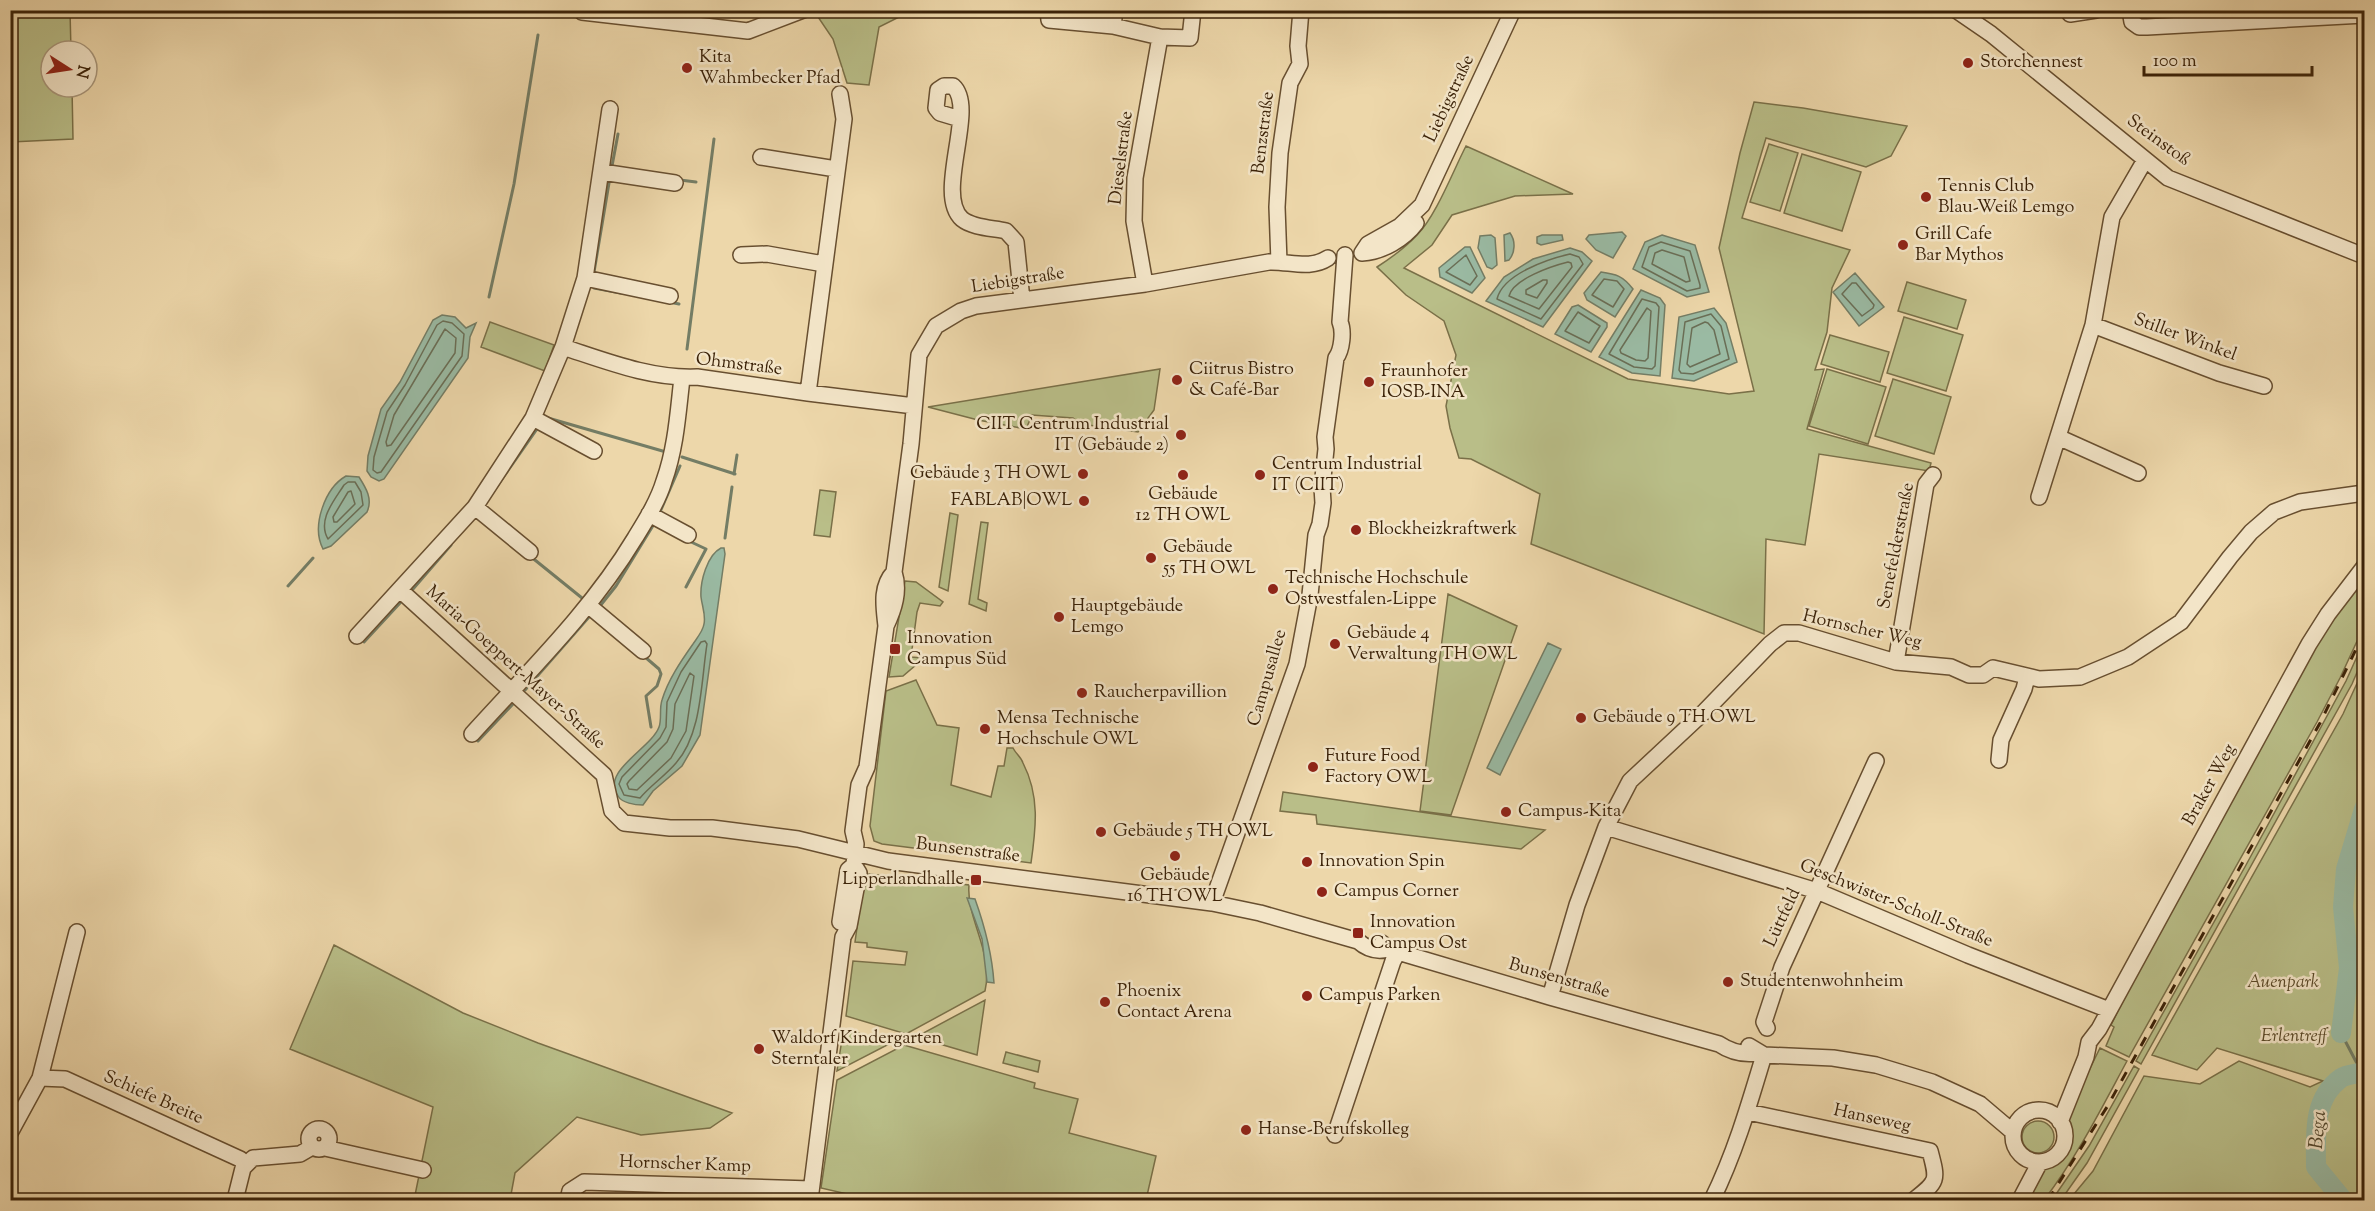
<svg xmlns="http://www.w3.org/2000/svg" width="2375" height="1211" font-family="'Sorts Mill Goudy',serif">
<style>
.green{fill:#b9be88;stroke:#7a7048;stroke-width:1.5}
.water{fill:#9abaa3;stroke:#747d65;stroke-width:1.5}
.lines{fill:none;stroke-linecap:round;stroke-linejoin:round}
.shore{stroke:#6a6e56;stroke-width:1.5}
.stream{stroke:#747d65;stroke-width:3}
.river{stroke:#9abaa3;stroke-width:20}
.minor-casing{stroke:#684f30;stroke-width:18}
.minor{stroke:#f3e5c8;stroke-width:15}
.rail{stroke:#3b2208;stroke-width:3;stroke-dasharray:10 10;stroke-linecap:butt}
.poi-dot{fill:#8f2418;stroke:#f3e5c8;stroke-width:2}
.labels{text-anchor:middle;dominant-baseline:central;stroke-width:5;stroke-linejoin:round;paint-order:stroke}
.poi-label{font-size:18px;fill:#3b2208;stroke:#f3e5c8;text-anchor:start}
.street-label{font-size:18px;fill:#3b2208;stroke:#f3e5c8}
.park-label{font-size:18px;font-style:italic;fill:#5a4928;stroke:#f3e5c8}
.water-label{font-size:20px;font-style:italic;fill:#53482f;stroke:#f3e5c8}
</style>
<rect width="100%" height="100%" fill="#edd7aa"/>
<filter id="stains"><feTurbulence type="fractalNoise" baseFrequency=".00333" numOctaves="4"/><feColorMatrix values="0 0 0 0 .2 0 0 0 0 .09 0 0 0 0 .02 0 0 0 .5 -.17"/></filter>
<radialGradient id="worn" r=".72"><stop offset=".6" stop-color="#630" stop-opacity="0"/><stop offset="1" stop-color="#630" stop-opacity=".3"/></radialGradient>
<path class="green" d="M10,11H70L71,51H51V87H72L73,139L11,142Z
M814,11H911L879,27L869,85L847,83L833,39Z
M1754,102L1803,108L1907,126L1891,156L1866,167L1766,138L1742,218L1850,250L1832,288L1827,332L1815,370L1824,369L1807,429L1931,463L1929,471L1819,454L1805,545L1766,539L1764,634L1531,544L1540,494L1471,459L1459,458L1450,428L1446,406L1456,355L1444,321L1406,295L1377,267C1391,258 1405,248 1417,235C1436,216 1453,171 1466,146L1573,194L1515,196L1452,215L1432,245L1404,268L1628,379L1729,394L1754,391L1719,248L1740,153Z
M1769,144L1798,153L1780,211L1750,202Z
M1802,154L1861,172L1842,231L1784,213Z
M1907,282L1966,300L1957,329L1898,311Z
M1904,317L1963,335L1946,391L1887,373Z
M490,322L554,345L545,371L481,347Z
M1830,335L1889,352L1880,382L1821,364Z
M1160,369L1154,410L1138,432L1081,424L1073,418L1032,415L1026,429L978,420L928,407Z
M1827,369L1886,387L1868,444L1809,426Z
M1893,379L1951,397L1934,454L1875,436Z
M820,490L836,492L830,537L814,535Z
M950,513L958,515L948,591L939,587Z
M981,522L988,523L978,599L987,603L986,611L969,604Z
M2364,579V626L2340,678L2317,722L2129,1057L2106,1046L2114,1027L2111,1025L2149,949L2324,628Z
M905,581L916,582L943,602L940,606L920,603L917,612L911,657L924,658L903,676L889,677Z
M1448,594L1517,626L1451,815L1420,811Z
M2364,641V656L2352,684L2141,1064L2136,1061L2246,865L2346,681Z
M2364,668V1200H2069L2093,1171L2144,1076L2200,1084L2239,1061L2310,1087L2323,1081L2217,1048L2197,1070L2152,1055L2343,714Z
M916,680L937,725L959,728L951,785L991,797L998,766H1004L1007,748H1013C1016,754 1021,757 1023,763C1040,796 1036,828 1031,863L882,844L874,841L870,826L886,691Z
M1283,792L1545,830L1521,849L1317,824L1316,815L1280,811Z
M869,874L969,885C966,919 994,952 985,991L906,1034L846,1016L853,961L905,965L907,952L867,947V943L855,942L864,877Z
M334,945L463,1013L538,1043L732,1113L710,1128L641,1135L577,1117L515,1173L510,1200H414L433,1107L290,1049Z
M985,1000L977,1055L916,1037Z
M850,1031L893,1042L837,1071L843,1033Z
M904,1045L1035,1083L1034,1088L1078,1099L1069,1133L1156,1156L1146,1200H873L821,1188L837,1080Z
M2100,1048L2127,1061C2101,1109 2077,1157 2044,1200H2028L2043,1167L2059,1158L2066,1148L2068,1138L2066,1124L2071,1107Z
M1006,1052L1040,1061L1038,1072L1003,1063Z
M2134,1066L2139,1069L2087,1163L2061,1200H2052L2089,1146Z
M2022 1137a16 16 0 1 1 32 0a16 16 0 1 1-32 0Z"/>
<path class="water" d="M1622,232L1626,236L1613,258L1596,250L1586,239L1589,235Z
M1510,233C1516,241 1515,253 1509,260L1505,261L1504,235Z
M1491,235L1495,238L1497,265L1492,269L1487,267L1478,248L1480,236Z
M1542,235H1562L1563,240L1541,245L1537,243V237Z
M1662,235L1695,245L1709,292L1687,297L1633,269L1645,242Z
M1465,247H1470L1485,278L1472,293L1440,277L1439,268Z
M1570,248L1582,252L1592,261L1543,327L1486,301L1504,277L1533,259Z
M1601,272C1616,274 1623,276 1633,289L1615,317L1587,300L1584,293Z
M1855,273L1884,307L1859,326L1833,292Z
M1641,290L1660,298L1665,305L1660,376L1632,373L1599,357Z
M1578,305L1607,323V327L1591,352L1555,334L1572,307Z
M1714,308L1726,323L1737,362L1694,381L1672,378L1679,317Z
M442,315L455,317L466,328L476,323L470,337L468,358L384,479L379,481L371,477L367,471L368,456L381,409L400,382L433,320Z
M346,476L359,477C366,488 373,499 367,512L331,546L323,549C311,526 325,488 346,476Z
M721,548H724L725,554L700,735L682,766L653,791L643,805C635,805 622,803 618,796C600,771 651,749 659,727C662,719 659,709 662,700C668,680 681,661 693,644C697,638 703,631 704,624C706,615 702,606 701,597C700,582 707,555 721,548Z
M1548,643L1561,649L1500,775L1487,768Z
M967,898L975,899C985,927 992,953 994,983L987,982L982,939Z"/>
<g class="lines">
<path class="shore" d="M1661,242L1690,251L1700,285V288L1687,291L1642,267L1649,247Z
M1662,250L1684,257L1690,281L1686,282L1652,264L1655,253Z
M1570,254L1579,257L1583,264L1541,319L1497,299C1503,274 1548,259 1570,254Z
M1466,255L1477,276L1470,285L1446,272Z
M1568,262L1571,263L1572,267L1539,309L1509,296C1513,279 1552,266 1568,262Z
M1604,279L1617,281L1624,289L1613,307L1592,295Z
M1543,280H1547V283L1537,298L1526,294V290Z
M1852,283H1856L1874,305L1873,308L1862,316L1842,294Z
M1642,299L1656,303L1659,307L1655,366L1652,369L1634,367L1609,354Z
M1647,308L1651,311L1648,358L1645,361L1636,360L1621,353L1620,350Z
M1578,312L1600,326L1589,343L1565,331Z
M1711,314L1721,326L1729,359L1693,374L1681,373L1679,370L1685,322Z
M443,321L452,323L464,334L462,356L381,472L377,473L373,470L374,457L387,412L405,385L437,325Z
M1705,322L1708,323L1714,330L1720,354L1690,367L1687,364L1692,328Z
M445,329L456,338L455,353L391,445L387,446L386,442L394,415Z
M348,482H355L361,492L363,505L328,539C317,520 334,501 344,485Z
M348,492L351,491L355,504L337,522H334L333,517Z
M705,641L707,644C701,681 702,734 676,763C665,776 651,785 640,798L624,795L619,784L622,777L660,738L666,727L667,702L681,672L701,642Z
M690,673L694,676L686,731L671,758L637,790L629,789L627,784L629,781L667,742L673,729L675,704Z"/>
<path class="stream" d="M612,166L618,134
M680,180L696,182
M594,272L609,183
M594,288L621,293
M489,297L514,184L538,35
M669,302L679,304
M687,349L714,139
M548,418L666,452
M682,457L735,474
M734,474L737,455
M495,489L537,429
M660,512L680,466
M725,538L732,487
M530,556L582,598
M288,586L313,558
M686,587L706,549L689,541
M413,589L451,545
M600,606L616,586L654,524
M364,642L400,603
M645,657L659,669L661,674L657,686L646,696L651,727
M525,690L589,617
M478,741L513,704
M2341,1033L2362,1073"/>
<path class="river" d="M2341,1033L2349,968L2343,907L2346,869L2364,809
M2343,1200L2316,1167C2316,1135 2312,1099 2341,1078C2347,1074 2357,1074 2364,1072"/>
<g class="minor-casing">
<path id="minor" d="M582,10V12L748,31L803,10
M1048,10L1049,20L1113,26
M1115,10L1113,26L1160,37L1190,38L1193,10
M1956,10L1991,34L2168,178L2364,256
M2130,10L2132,22L2139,27H2147L2364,15
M2070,14L2096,10
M960,119L940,113L936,108L938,90L944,86H953C978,108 934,194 962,219C973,228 993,228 1006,231L1016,242L1022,300
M761,157L836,169
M602,172L675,183
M1362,253L1368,244L1400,226L1422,205L1513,10
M1362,253C1382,252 1404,239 1416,223
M741,255L767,254L824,264
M1279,262L1277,207L1280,153L1290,83L1300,64L1298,46L1301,10
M585,278L670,296
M1145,284L1134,221L1135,178L1160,37
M2093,325L2219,373L2264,386
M563,347C606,361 651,379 697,377L808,393L914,406
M808,393L844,119L840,94
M533,418L594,451
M2058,437L2138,473
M2039,497L2093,325L2112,217L2145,160
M475,507L530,552
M649,514L688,535
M400,590L604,775L612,811L624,823L670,828H712L798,839L888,861L1212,903L1260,913L1358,941C1367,949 1377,952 1388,949
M588,605L643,651
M886,626C894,609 900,591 894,572L911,444L919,355L936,326L961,311L976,306L1145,284L1269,262C1289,261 1310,270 1328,258
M357,636L475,507L533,418L563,347L585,278L610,109
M1896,662L1926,484L1933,475
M472,734C529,671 591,611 635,538C646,520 658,501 664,481C676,448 678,412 682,378
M1999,760L2001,740L2024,689L2027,677
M1212,903L1297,664L1310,595L1316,535L1320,524L1323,503L1322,487L1326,449L1325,437L1336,358C1342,350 1344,331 1340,322L1345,255
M840,922L848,870L854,865
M1382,943L1388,949L1550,997L1719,1044C1731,1052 1743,1055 1757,1053
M1550,997L1577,905L1606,827
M2109,1010L1968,955L1817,891L1606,827L1630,781L1705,711L1770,644L1784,633H1799L1896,662L1951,667L1969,675H1983L1993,668L2039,679L2080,677L2128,657L2181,622L2230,557L2251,532L2274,512L2300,502L2364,493
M1767,1028L1764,1022L1782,967L1876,761
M1749,1046L1764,1055L1833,1058L1876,1065L1932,1082L1980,1104L2013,1132
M40,1078L77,932
M2013 1136a26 26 0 1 1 52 0a26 26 0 1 1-52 0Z
M1748,1112L1930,1151C1938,1181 1938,1181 1914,1200
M2060,1122L2086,1057L2089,1042L2099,1029L2309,644L2328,614L2364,567
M309 1139a10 10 0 1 1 20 0a10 10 0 1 1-20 0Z
M10,1133L40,1078L65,1079L240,1159L246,1164
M1335,1135L1393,961L1398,952
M325,1148L423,1170
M235,1200L243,1168L253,1158L300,1154L312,1147
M568,1200L570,1191L584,1182L811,1189
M810,1200L843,937L849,926L859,873L854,865L856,844L853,831L859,785L867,767L886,626C884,607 880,587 894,572
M1712,1200C1735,1153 1749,1105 1764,1055
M2020,1200L2040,1162"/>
</g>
<use href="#minor" class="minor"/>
<path class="rail" d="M2048,1200L2107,1107L2320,723L2364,633"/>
</g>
<g class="poi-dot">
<circle cx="1968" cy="63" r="6"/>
<circle cx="687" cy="68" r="6"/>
<circle cx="1926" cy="197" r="6"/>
<circle cx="1903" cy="245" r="6"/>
<circle cx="1177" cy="380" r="6"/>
<circle cx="1369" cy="382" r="6"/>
<circle cx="1181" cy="435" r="6"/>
<circle cx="1083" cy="474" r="6"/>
<circle cx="1183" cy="475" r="6"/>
<circle cx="1260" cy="475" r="6"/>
<circle cx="1084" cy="501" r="6"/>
<circle cx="1356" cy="530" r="6"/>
<circle cx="1151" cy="558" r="6"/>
<circle cx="1273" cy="589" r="6"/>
<circle cx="1059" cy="617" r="6"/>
<circle cx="1335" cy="644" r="6"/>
<rect x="889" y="643" width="12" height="12" rx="3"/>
<circle cx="1082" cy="693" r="6"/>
<circle cx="1581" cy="718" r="6"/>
<circle cx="985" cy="729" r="6"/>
<circle cx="1313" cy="767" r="6"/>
<circle cx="1506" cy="812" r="6"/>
<circle cx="1101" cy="832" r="6"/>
<circle cx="1175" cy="856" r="6"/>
<circle cx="1307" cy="862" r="6"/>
<rect x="970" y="874" width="12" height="12" rx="3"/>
<circle cx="1322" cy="892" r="6"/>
<rect x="1352" y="927" width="12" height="12" rx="3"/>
<circle cx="1728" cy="982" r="6"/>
<circle cx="1307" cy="996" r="6"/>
<circle cx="1105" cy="1002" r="6"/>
<circle cx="759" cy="1049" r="6"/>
<circle cx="1246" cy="1130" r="6"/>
</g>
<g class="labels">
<g class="poi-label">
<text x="699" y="58">Kita<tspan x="699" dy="21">Wahmbecker Pfad</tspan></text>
<text x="1980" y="63">Storchennest</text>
<text x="1938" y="187">Tennis Club<tspan x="1938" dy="21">Blau-Weiß Lemgo</tspan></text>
<text x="1915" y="235">Grill Cafe<tspan x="1915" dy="21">Bar Mythos</tspan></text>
<text x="1189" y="370">Ciitrus Bistro<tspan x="1189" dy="21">&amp; Café-Bar</tspan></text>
<text x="1381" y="372">Fraunhofer<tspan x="1381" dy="21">IOSB-INA</tspan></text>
<text x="1169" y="425" text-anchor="end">CIIT Centrum Industrial<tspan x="1169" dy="21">IT (Gebäude 2)</tspan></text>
<text x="1272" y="465">Centrum Industrial<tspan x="1272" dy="21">IT (CIIT)</tspan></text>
<text x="1071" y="474" text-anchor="end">Gebäude 3 TH OWL</text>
<text x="1183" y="495" text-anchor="middle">Gebäude<tspan x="1183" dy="21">12 TH OWL</tspan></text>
<text x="1072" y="501" text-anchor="end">FABLAB|OWL</text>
<text x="1368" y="530">Blockheizkraftwerk</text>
<text x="1163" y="548">Gebäude<tspan x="1163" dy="21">55 TH OWL</tspan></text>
<text x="1285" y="579">Technische Hochschule<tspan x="1285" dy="21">Ostwestfalen-Lippe</tspan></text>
<text x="1071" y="607">Hauptgebäude<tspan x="1071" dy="21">Lemgo</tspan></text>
<text x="1347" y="634">Gebäude 4<tspan x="1347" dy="21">Verwaltung TH OWL</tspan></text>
<text x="907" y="639">Innovation<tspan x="907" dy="21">Campus Süd</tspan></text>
<text x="1094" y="693">Raucherpavillion</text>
<text x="1593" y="718">Gebäude 9 TH OWL</text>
<text x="997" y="719">Mensa Technische<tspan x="997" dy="21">Hochschule OWL</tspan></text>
<text x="1325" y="757">Future Food<tspan x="1325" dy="21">Factory OWL</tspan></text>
<text x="1518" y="812">Campus-Kita</text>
<text x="1113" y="832">Gebäude 5 TH OWL</text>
<text x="1319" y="862">Innovation Spin</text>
<text x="1175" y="876" text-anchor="middle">Gebäude<tspan x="1175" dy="21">16 TH OWL</tspan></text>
<text x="964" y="880" text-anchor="end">Lipperlandhalle</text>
<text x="1334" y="892">Campus Corner</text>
<text x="1370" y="923">Innovation<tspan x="1370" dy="21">Campus Ost</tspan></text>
<text x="1740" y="982">Studentenwohnheim</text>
<text x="1117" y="992">Phoenix<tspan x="1117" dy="21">Contact Arena</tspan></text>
<text x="1319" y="996">Campus Parken</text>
<text x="771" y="1039">Waldorf Kindergarten<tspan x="771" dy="21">Sterntaler</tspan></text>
<text x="1258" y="1130">Hanse-Berufskolleg</text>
</g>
<g class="street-label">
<text transform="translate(1450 99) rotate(-65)">Liebigstraße</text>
<text transform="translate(1264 133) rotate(-83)">Benzstraße</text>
<text transform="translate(2158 141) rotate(36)">Steinstoß</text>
<text transform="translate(1122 158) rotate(-83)">Dieselstraße</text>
<text transform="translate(1018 281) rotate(-9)">Liebigstraße</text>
<text transform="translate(2185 338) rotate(20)">Stiller Winkel</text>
<text transform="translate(739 365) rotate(7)">Ohmstraße</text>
<text transform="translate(1897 546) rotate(-79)">Senefelderstraße</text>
<text transform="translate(1862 630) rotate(13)">Hornscher Weg</text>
<text transform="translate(515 668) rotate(42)">Maria-Goeppert-Mayer-Straße</text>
<text transform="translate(1268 678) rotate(-74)">Campusallee</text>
<text transform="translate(2210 785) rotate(-61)">Braker Weg</text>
<text transform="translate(968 851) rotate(7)">Bunsenstraße</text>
<text transform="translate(1896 904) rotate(22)">Geschwister-Scholl-Straße</text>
<text transform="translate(1783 918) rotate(-65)">Lüttfeld</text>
<text transform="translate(1559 979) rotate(16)">Bunsenstraße</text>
<text transform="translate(153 1098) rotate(24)">Schiefe Breite</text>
<text transform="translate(1872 1119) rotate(12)">Hanseweg</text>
<text transform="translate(685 1165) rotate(2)">Hornscher Kamp</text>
</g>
<g class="park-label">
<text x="2283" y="983">Auenpark</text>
<text x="2294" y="1037">Erlentreff</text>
</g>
<g class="water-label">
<text transform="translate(2319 1130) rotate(-85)">Bega</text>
</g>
</g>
<rect width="2375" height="1211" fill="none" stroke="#edd7aa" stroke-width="36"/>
<rect x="12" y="12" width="2351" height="1187" fill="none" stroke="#3b2208" stroke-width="3"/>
<rect x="18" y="18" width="2339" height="1175" fill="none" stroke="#3b2208" stroke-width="1.5"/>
<g transform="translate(69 69) rotate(102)"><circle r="28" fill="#f3e5c8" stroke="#a9977b" stroke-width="1.5"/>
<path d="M0-4.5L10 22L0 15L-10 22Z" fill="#8f2418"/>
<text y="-9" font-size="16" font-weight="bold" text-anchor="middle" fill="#3b2208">N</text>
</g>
<path d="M2144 66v9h168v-9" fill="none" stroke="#3b2208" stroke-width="3"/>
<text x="2153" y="66" font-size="18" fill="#3b2208" stroke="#f3e5c8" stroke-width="4.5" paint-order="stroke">100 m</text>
<rect width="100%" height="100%" filter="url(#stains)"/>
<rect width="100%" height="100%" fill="url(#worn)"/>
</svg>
